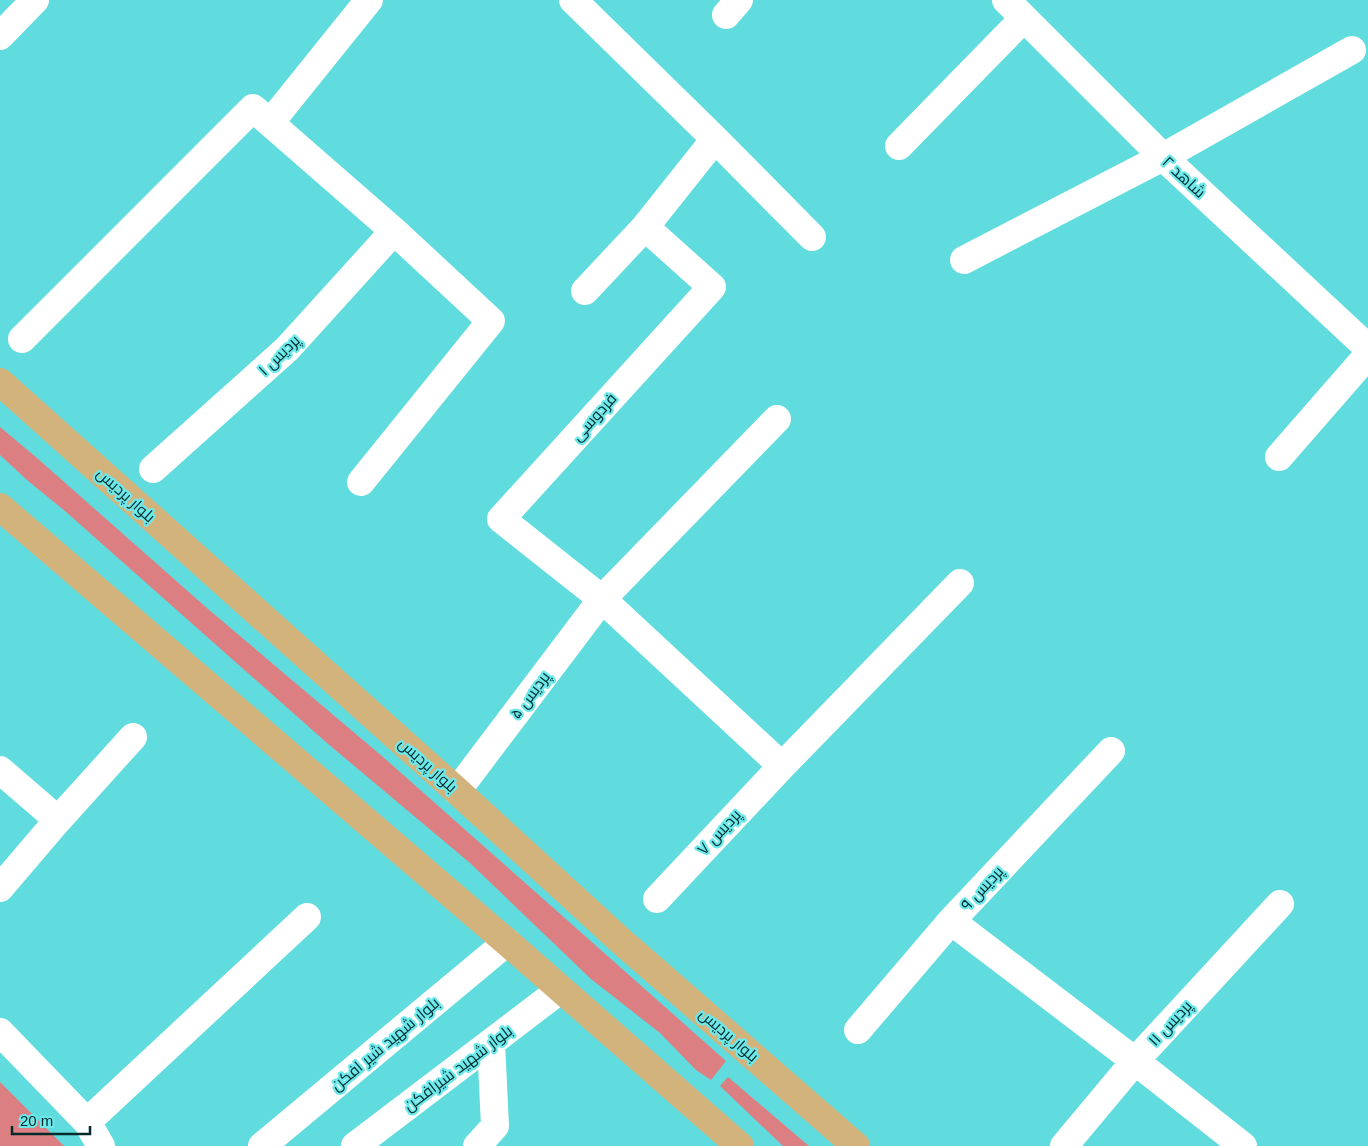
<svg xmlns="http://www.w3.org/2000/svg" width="1368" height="1146" font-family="Arial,Cairo,sans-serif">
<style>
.green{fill:#dc7f83}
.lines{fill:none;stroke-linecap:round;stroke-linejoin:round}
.minor{stroke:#fff;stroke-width:28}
.major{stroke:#d3b37c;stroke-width:28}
.labels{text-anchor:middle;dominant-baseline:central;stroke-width:4.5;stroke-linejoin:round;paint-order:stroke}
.street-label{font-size:16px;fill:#002a2b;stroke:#6ee9eb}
</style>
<rect width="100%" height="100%" fill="#60dbde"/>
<path class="green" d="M0,427L37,458L208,609L383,757L726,1061L711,1080L696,1070L660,1033L591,979L470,863L327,743L65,511L27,480L0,455Z
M728,1077L809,1146H783L720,1086Z
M0,1082L64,1146H0Z"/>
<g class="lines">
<path class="minor" d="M573,0L715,139L812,237
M1006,0L1163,157L1368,348
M726,15L739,0
M0,36L35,0
M270,123L369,0
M899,146L1024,18
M645,227L712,287L501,519L602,599L782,766
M964,260L1163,157L1352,50
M585,291L645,227L715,139
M22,339L253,108L394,231L491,321L361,482
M1279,457L1368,355
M153,469L287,349L394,231
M0,770L58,820
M457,791L602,599L777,419
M0,888L58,820L133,737
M657,899L782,766L960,583
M951,921L1135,1061L1243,1146
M858,1030L951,921L1111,751
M0,1032L87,1122L101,1146
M87,1122L307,917
M262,1146L507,942
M355,1146L560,990
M477,1146L495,1126L491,1043
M1064,1146L1135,1061L1280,904"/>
<path class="major" d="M0,382L457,791L621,941L856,1146
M0,507L507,942L740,1146"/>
</g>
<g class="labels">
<g class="street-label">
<text transform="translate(1184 177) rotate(43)">شاهد ۲</text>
<text transform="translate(279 355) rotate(-44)">پردیس ۱</text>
<text transform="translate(594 417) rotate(-48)">فردوسی</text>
<text transform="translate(126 495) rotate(42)">بلوار پردیس</text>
<text transform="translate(530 695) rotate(-53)">پردیس ۵</text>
<text transform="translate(428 765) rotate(42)">بلوار پردیس</text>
<text transform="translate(719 832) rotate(-47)">پردیس ۷</text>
<text transform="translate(982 888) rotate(-47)">پردیس ۹</text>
<text transform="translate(1170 1023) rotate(-47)">پردیس ۱۱</text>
<text transform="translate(729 1035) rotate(41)">بلوار پردیس</text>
<text transform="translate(385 1044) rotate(-40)">بلوار شهید شیر افکن</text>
<text transform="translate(458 1068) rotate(-37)">بلوار شهید شیرافکن</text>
</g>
</g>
<path d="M12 1126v8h78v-8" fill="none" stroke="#002a2b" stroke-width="2.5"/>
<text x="20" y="1126" font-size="15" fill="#002a2b" stroke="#6ee9eb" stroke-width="4" paint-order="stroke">20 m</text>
</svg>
